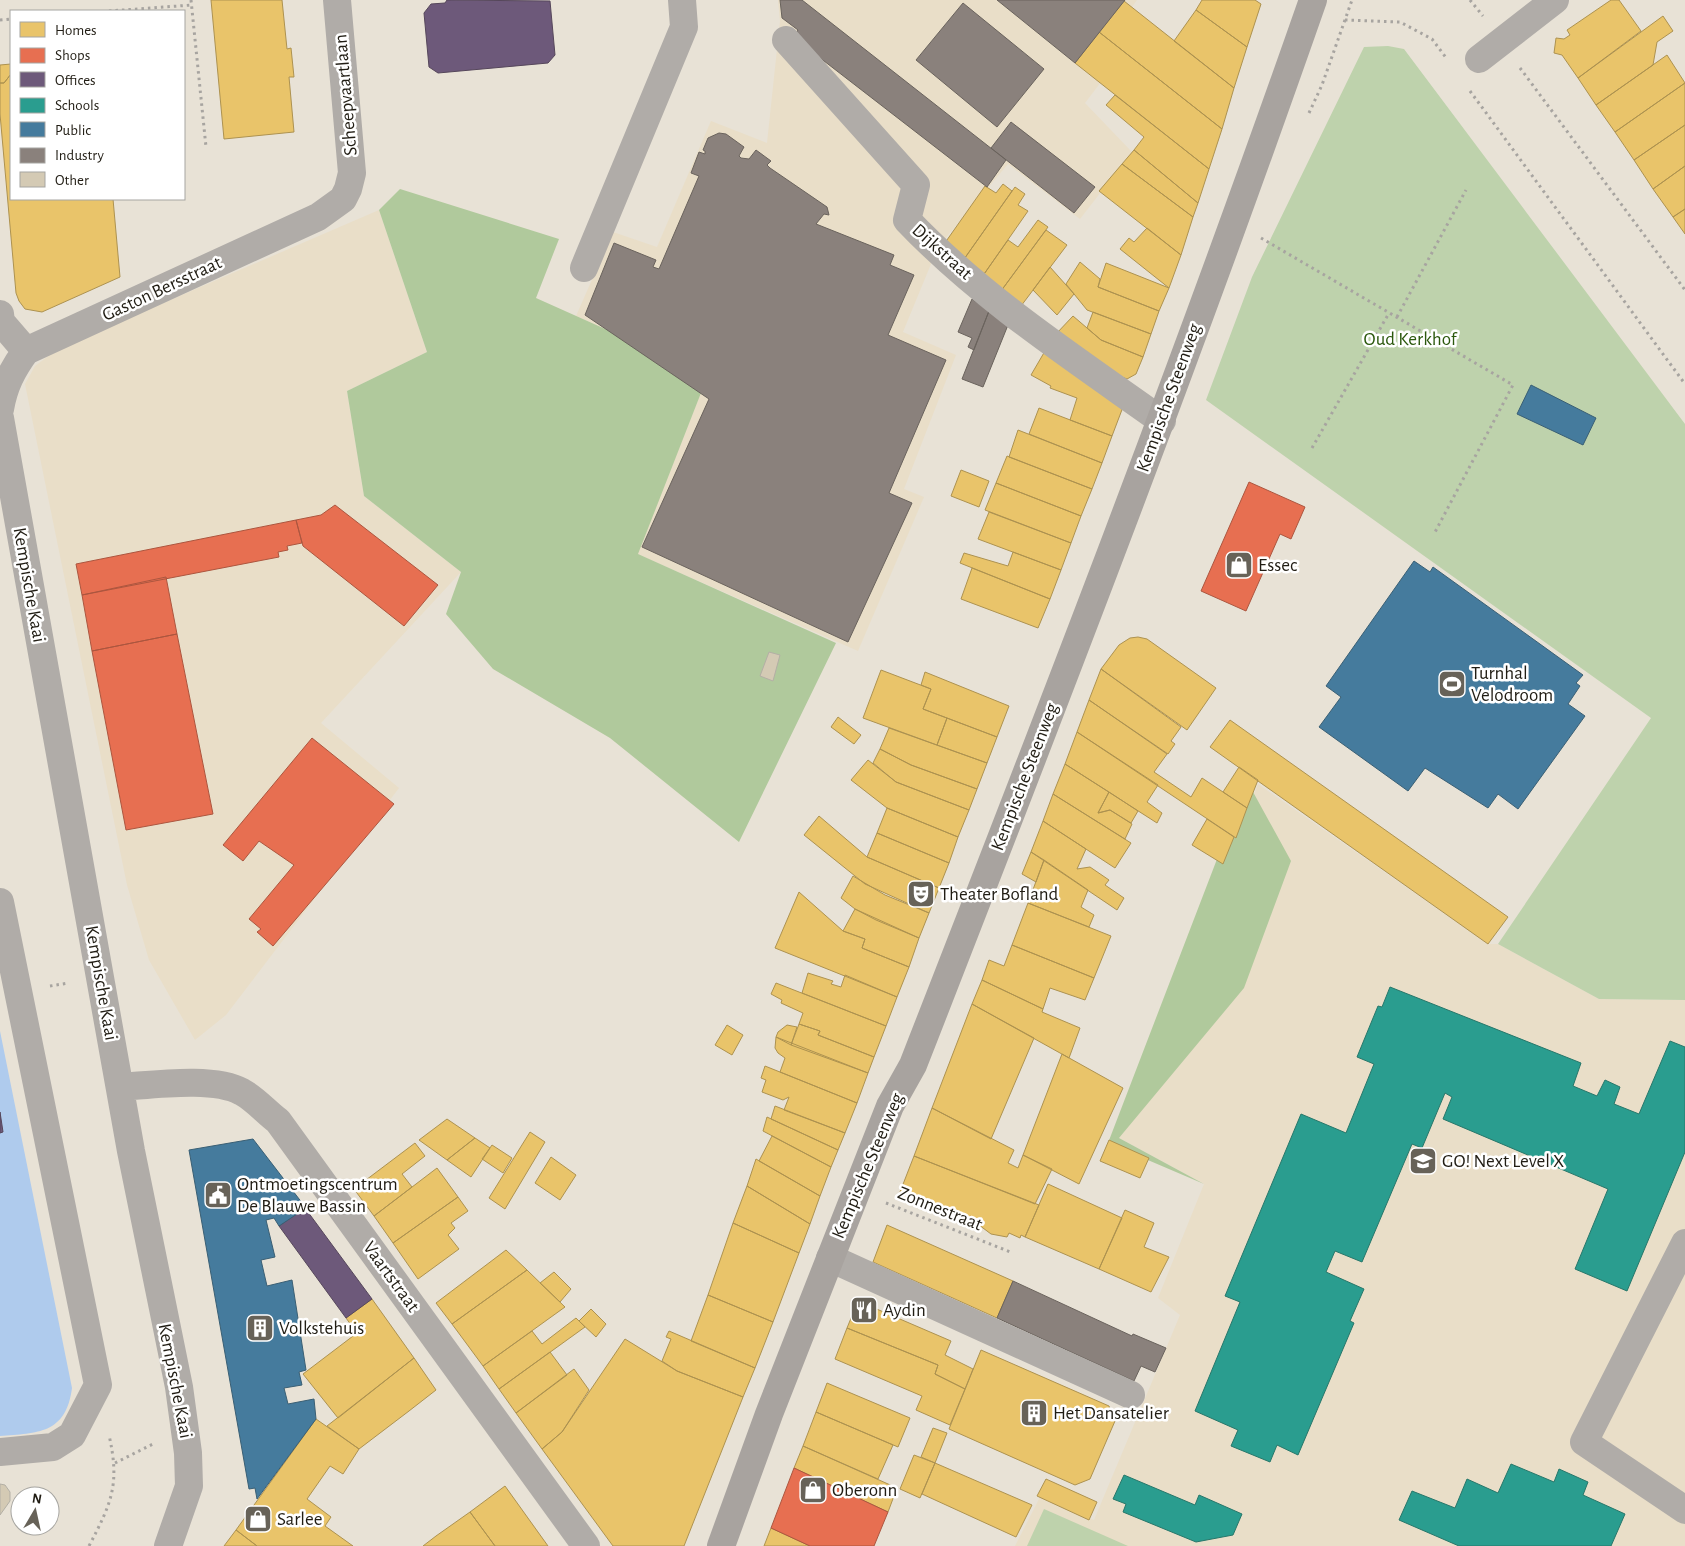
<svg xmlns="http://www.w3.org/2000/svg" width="1685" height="1546" font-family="'Alegreya Sans',sans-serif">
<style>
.built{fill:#e9dec8}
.green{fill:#bed2ac}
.forest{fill:#b0c99c}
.water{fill:#afcbed}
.homes{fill:#e9c46a;stroke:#ad9250}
.shops{fill:#e76f51;stroke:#ac563f}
.offices{fill:#6d597a;stroke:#56475b}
.schools{fill:#2a9d8f;stroke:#27776a}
.public{fill:#457b9d;stroke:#3a5f74}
.industry{fill:#8a817c;stroke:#6a635d}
.building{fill:#d4cab4;stroke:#b3afa5}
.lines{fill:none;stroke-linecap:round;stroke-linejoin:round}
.path{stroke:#a7a4a0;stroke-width:3;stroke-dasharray:2.5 4;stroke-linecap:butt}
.minor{stroke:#b0aca8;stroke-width:28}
.major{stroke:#a8a39f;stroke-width:28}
.labels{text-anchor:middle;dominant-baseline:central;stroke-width:5;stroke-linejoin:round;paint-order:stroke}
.street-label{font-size:19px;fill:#211d14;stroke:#fff}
.park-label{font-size:19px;fill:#2b580d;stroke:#fff}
.poi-label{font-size:19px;fill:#211d14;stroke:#fff;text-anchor:start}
</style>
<rect width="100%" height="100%" fill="#e8e2d6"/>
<path class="built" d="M778,0H1137L1086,73L1101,82L1085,103L1132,152L1080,219L1008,164L938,247L903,332L956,355L904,489L924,497L858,651L637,554L708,375L576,316L613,232L657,247L711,121L767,143L780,21Z
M379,210L427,352L347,391L364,496L461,572L321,723L399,788L226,1015L195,1040L149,960L127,885L25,384L35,366L59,348Z
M1258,784L1488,944H1498L1599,999L1685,1000V1546H1015L1040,1497L1094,1520L1180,1315L1158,1298L1204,1184L1119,1138Z"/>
<path class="green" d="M1388,46L1404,49L1685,424V1000L1599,999L1498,944L1651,718L1206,400L1252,277L1364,47Z
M1044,1509L1128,1546H1027Z"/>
<path class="forest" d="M400,189L559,239L536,298L708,375L638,554L836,643L739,842L610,738L493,669L446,614L461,572L364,496L347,391L427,352L379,210Z
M1247,781L1291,861L1244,988L1119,1138L1204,1184L1108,1143Z"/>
<path class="water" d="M0,1031L72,1388C66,1434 38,1433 0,1436Z"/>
<path class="homes" d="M211,0H282L287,49L291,48L294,77H289L294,132L224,139Z
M1202,0H1255L1261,4L1247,47L1196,10Z
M1611,0H1619L1641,31L1578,78L1562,55L1554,53L1556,38L1564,39L1570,35L1567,30Z
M1124,1L1234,88L1222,129L1099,32Z
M1196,10L1247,47L1234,88L1174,41Z
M1663,16L1673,31L1657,42L1653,65L1596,105L1578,78Z
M1099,32L1222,129L1209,169L1075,63Z
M1667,55L1685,83L1615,132L1596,105Z
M11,64V74L4,83H0V65Z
M11,74V199H113L120,277L42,312L25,309L19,301L16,293L0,114V83H4Z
M1685,83V125L1634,160L1615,132Z
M1115,95L1209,169L1198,203L1134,150L1144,137L1106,105Z
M1685,125V166L1653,189L1634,160Z
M1134,150L1198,203L1193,217L1122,164Z
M1122,164L1193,217L1181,255L1099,191Z
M1685,166V209L1673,217L1653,189Z
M1003,184L1012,191L962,262L942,247L985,186L996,193Z
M1015,187L1025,194L1018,205L1028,211L982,277L962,262Z
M1685,209V234L1673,217Z
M1038,220L1048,227L1001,291L982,277L1008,240L1018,247Z
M1147,228L1181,255L1169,288L1120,249L1129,238L1134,242Z
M1046,230L1067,245L1021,306L1001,291Z
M1080,262L1100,279L1098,287L1159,311L1151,334L1087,310L1066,284Z
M1106,263L1169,288L1159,311L1098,287Z
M1050,267L1074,294L1057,315L1033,290Z
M1093,312L1151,334L1143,357L1101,340L1087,328Z
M1073,316L1101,340L1143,357L1136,374L1127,379L1092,365L1056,334Z
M1045,351L1123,407L1112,436L1070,420L1077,398L1050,388L1051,386L1031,375Z
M1039,408L1112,436L1102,463L1029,434Z
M1018,430L1102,463L1092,489L1009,457Z
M1007,456L1092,489L1081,516L996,483Z
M961,470L989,481L979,507L951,496Z
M996,483L1081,516L1071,543L985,510Z
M989,512L1071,543L1061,570L978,539Z
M1013,552L1061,570L1050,599L960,563L964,553L1008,566Z
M972,568L1050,599L1038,628L961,599Z
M1138,637L1147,639L1216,688L1187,730L1101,669L1119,645L1130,638Z
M1101,669L1181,727L1171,741L1175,744L1168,754L1089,700Z
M881,670L931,689L923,709L947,718L937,745L863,718Z
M925,672L1009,706L997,737L923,709L931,689L921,685Z
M1089,700L1167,754L1154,772L1191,797L1202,778L1247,808L1236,838L1077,732Z
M838,717L861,735L854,744L831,727Z
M947,718L997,737L987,763L937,745Z
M1230,720L1508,917L1488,944L1210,747Z
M889,728L987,763L977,789L911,765L880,749Z
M1077,732L1158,785L1147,802L1162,813L1157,823L1065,764Z
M880,749L911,765L977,789L969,810L896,782L873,763Z
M868,760L896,782L969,810L958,837L887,808L851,780Z
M1065,764L1109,792L1098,813L1110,810L1132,824L1125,839L1053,794Z
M1239,767L1258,780L1247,808L1223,792Z
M1109,792L1138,811L1131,823L1110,810L1098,813Z
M1053,794L1131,843L1115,868L1043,821Z
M887,808L958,837L949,863L877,833Z
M819,816L867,857L939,888L929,913L865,884L804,835Z
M1207,819L1234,837L1223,864L1192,845Z
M1043,821L1086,849L1077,869L1090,867L1109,880L1105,885L1124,898L1117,910L1031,852Z
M877,833L949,863L939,888L867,857Z
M1031,852L1044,860L1036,882L1022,874Z
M1044,860L1088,890L1081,907L1094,915L1089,927L1028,903Z
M853,876L885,895L929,913L919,938L876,920L855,909L841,898Z
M799,892L843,931L865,939L862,948L909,967L897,997L775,948Z
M1028,903L1111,936L1094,978L1012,945Z
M855,909L919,938L909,967L862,948L865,939L843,931Z
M1012,945L1094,978L1085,1000L1050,988L1043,1009L982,980L989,960L1004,966Z
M808,973L833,981L831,984L841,987L845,975L897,997L886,1026L802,993Z
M982,980L1043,1009L1042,1012L1080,1028L1069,1058L972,1004Z
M776,983L886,1026L874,1057L818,1035L820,1031L799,1024L803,1013L781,1003L782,1000L771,994Z
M972,1004L1034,1038L991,1139L932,1108Z
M799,1024L820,1031L818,1035L874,1057L868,1073L791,1045Z
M727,1025L743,1035L732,1055L715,1045Z
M787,1025L797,1027L791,1045L776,1037L778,1032Z
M776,1037L868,1073L857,1103L780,1072L785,1058L778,1053L775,1048Z
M1062,1054L1123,1088L1079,1184L1023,1155Z
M765,1066L857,1103L845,1133L784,1110L789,1097L783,1100L762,1092L766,1080L761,1078Z
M775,1106L845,1133L838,1150L771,1119Z
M932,1108L1014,1150L1008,1163L1018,1168L1023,1155L1052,1169L1035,1204L914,1156Z
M767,1117L838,1150L831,1167L763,1131Z
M447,1119L475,1138L447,1160L419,1140Z
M530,1132L545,1142L505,1209L489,1198Z
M772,1136L831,1167L820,1196L759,1161Z
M475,1138L490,1148L471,1177L447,1160Z
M1109,1140L1149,1158L1140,1178L1100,1161Z
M415,1143L425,1156L402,1174L412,1187L374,1216L354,1189Z
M492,1145L512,1158L503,1173L482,1159Z
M914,1156L1039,1205L1025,1237L1021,1235L1020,1238L1009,1233L1007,1237L991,1234L979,1225L981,1221L970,1216L968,1225L903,1197L900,1192Z
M551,1157L576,1175L560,1200L535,1183Z
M756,1159L820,1196L810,1224L747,1186Z
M437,1168L458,1197L393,1243L374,1216Z
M1048,1184L1122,1218L1099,1269L1025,1237Z
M747,1186L810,1224L799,1253L733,1223Z
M458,1197L468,1211L451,1223L455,1228L448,1235L459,1249L418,1279L393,1243Z
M1125,1210L1154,1223L1144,1247L1169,1257L1151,1292L1099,1269Z
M733,1223L799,1253L773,1322L708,1295Z
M887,1225L1013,1281L997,1318L873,1262Z
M506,1250L527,1270L452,1324L436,1303Z
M527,1270L565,1307L483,1366L452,1324Z
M554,1272L571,1289L560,1302L540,1283Z
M708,1295L773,1322L755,1368L691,1341Z
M372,1299L414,1358L338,1418L303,1374L357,1333L346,1318Z
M858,1301L951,1341L945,1355L973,1369L965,1389L935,1374L938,1365L847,1328Z
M591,1309L606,1324L596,1337L579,1321Z
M576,1318L585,1327L499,1389L483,1366L532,1331L542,1344Z
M847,1328L938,1365L935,1374L965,1389L950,1425L916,1410L922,1396L835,1359Z
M669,1331L755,1368L743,1397L677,1371L662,1361L671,1339L666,1337Z
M625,1339L677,1371L743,1397L684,1546H613L542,1449L562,1432Z
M981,1350L1109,1406L1115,1421L1090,1479L1075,1485L949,1429Z
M550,1352L567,1375L516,1413L499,1389Z
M414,1358L436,1390L409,1411L359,1449L327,1426Z
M574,1369L589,1390L562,1432L542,1449L516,1413Z
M827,1383L910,1418L898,1447L816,1412Z
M816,1412L893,1445L878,1479L803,1446Z
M316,1419L359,1449L343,1474L330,1466L307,1499L331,1517L325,1526L353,1546H257L236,1530Z
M933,1428L947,1433L935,1463L921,1457Z
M803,1446L897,1488L888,1512L794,1468Z
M914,1455L935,1463L920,1498L900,1489Z
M935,1463L1032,1505L1016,1537L922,1494Z
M1046,1479L1097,1502L1089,1520L1037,1496Z
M505,1486L548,1546H495L470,1512Z
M470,1512L495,1546H423L436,1536Z
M771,1528L810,1546H764Z
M236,1530L257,1546H224Z"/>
<path class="shops" d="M1249,482L1305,507L1291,539L1280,534L1246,611L1201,591Z
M335,505L438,585L404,626L303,546L296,520L321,515Z
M296,520L302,543L287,546L288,550L278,552L279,557L82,595L76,564Z
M166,577L177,634L92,651L82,595Z
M177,634L213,814L126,830L92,651Z
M312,738L394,804L273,946L257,932L261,929L249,919L294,865L259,841L243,861L223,845Z
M794,1468L888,1512L874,1546H810L771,1528Z"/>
<path class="offices" d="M447,0L550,1L555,55L548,63L438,73L429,67L424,13L431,4L445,3Z
M0,1112L3,1132L0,1133Z
M305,1208L372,1299L346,1318L279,1226Z"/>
<path class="schools" d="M1390,987L1581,1063L1573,1086L1597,1096L1605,1080L1620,1087L1614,1104L1639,1114L1670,1041L1685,1047V1152L1627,1291L1575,1269L1608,1189L1443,1119L1452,1097L1445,1093L1422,1148L1412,1144L1362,1262L1335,1251L1326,1272L1364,1289L1350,1321L1354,1323L1298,1455L1277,1445L1270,1462L1231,1446L1238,1430L1195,1411L1240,1302L1225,1296L1301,1114L1346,1133L1374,1064L1357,1057L1378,1006L1382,1007Z
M1511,1464L1554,1482L1559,1469L1588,1482L1583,1495L1625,1514L1611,1546H1459L1399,1520L1412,1491L1455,1508L1467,1479L1498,1493Z
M1124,1475L1195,1505L1199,1495L1242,1514L1233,1535L1196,1542L1123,1512L1126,1504L1113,1499Z"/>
<path class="public" d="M1531,385L1596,418L1583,445L1517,414Z
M1414,561L1430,572L1433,567L1583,675L1576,683L1580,686L1568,704L1585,716L1518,809L1498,794L1488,808L1425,768L1408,791L1319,727L1341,697L1326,686Z
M253,1139L306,1208L279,1226L274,1218L266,1220L275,1257L261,1260L267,1286L292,1280L306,1370L299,1372L302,1385L284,1388L288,1404L314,1399L316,1419L257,1499L255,1488L249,1489L189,1150Z"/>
<path class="industry" d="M780,0H802L1006,160L987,187L793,37L798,30L782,18Z
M997,0H1125L1075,63Z
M963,3L1044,69L997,127L916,60Z
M1011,122L1095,187L1074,213L991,148Z
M719,133L726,134L744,147L739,156L741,158L749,159L756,150L771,161L767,165L770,168L827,207L829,215L824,214L816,224L894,255L890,265L914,275L888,335L946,360L889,493L912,503L848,642L642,547L709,399L585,315L614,243L656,260L653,267L659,269L699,176L691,173L699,152L705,154V151L703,150L708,138Z
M972,299L989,311L974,350L968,347L972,338L958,332Z
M989,311L1008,325L983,387L962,379Z
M1013,1281L1132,1336L1133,1334L1166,1348L1155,1372L1141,1366L1134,1381L997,1318Z"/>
<path class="building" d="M769,652L780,655L773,681L760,676Z
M0,1484L5,1485L10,1492V1501L0,1515Z"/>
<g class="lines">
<path class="path" d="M191,0L206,147
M1470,0L1483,16
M109,11L192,5
M0,20L11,19
M1345,20L1400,22L1432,39L1447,59
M1520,68L1685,290
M1470,91L1685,384
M1309,113L1322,85L1352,0
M1261,238L1513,385L1434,534
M1397,317L1466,190
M1312,448L1389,313
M50,986L69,983
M886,1203L1013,1253
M115,1463L155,1443
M89,1546C112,1502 120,1484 109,1435"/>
<path class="minor" d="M786,40L916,185L907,220C980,297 1075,359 1162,421
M1479,59L1555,0
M584,268L684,27L682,0
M0,314L1,322L26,351
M0,409C4,386 12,370 26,351L318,217L343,199L348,189L352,173L337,0
M0,418L131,1151L179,1387L188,1453L189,1486L168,1546
M0,902L98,1385L72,1435L53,1447L0,1452
M120,1087C152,1085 214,1076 242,1092C255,1099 266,1112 278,1121L586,1546
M1685,1243L1584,1442L1685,1510
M830,1258L1131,1395"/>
<path class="major" d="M721,1546L769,1414L890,1106L913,1065C1051,712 1188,358 1313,0"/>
</g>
<defs>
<g id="shop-square" transform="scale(1.4375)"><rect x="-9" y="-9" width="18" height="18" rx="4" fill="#676258" stroke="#fff"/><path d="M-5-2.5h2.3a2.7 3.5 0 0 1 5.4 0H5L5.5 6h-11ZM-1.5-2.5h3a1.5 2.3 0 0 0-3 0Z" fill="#fff"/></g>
<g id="stadium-square" transform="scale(1.4375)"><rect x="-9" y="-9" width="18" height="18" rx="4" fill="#676258" stroke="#fff"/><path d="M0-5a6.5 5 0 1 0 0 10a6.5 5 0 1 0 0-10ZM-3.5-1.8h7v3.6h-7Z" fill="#fff"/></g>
<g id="theatre-square" transform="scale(1.4375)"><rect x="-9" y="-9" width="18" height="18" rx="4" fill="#676258" stroke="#fff"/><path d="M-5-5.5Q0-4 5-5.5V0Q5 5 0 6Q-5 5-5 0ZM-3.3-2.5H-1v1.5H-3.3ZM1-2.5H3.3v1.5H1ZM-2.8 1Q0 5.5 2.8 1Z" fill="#fff"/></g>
<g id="school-square" transform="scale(1.4375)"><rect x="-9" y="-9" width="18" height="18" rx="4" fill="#676258" stroke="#fff"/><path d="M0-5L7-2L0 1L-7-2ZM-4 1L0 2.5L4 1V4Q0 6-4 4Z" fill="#fff"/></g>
<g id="civic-square" transform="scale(1.4375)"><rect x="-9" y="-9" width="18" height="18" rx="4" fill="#676258" stroke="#fff"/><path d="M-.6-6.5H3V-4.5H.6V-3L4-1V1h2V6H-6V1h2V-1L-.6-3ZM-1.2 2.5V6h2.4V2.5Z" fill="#fff"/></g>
<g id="restaurant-square" transform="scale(1.4375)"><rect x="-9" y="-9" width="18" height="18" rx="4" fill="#676258" stroke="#fff"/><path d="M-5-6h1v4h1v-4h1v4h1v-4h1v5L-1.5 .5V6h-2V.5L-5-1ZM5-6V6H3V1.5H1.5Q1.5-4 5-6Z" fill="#fff"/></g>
<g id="building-square" transform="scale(1.4375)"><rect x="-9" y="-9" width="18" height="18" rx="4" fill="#676258" stroke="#fff"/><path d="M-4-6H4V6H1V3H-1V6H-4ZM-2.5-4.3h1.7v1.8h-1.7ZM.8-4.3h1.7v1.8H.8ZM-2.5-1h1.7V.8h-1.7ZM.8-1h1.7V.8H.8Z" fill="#fff"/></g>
</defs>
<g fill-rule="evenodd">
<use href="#shop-square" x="1239" y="565"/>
<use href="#stadium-square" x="1452" y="684"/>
<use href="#theatre-square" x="921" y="894"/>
<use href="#school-square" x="1423" y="1161"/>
<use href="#civic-square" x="218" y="1195"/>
<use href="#restaurant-square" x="864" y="1310"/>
<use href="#building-square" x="260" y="1328"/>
<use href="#building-square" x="1034" y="1413"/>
<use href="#shop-square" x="813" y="1490"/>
<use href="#shop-square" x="258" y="1519"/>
</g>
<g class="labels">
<g class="street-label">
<text transform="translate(346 95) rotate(-95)">Scheepvaartlaan</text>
<text transform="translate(942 252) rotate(42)">Dijkstraat</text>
<text transform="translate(162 289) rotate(-25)">Gaston Bersstraat</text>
<text transform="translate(1169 398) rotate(-70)">Kempische Steenweg</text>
<text transform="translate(29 585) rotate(80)">Kempische Kaai</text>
<text transform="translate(1025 777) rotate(-69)">Kempische Steenweg</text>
<text transform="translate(101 983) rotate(80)">Kempische Kaai</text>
<text transform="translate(868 1166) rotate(-67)">Kempische Steenweg</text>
<text transform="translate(940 1209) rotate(22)">Zonnestraat</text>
<text transform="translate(391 1277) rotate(54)">Vaartstraat</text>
<text transform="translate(175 1381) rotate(79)">Kempische Kaai</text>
</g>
<g class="park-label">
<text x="1410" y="339">Oud Kerkhof</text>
</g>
<g class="poi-label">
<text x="1258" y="565">Essec</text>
<text x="1471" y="673">Turnhal<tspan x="1471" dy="22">Velodroom</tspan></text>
<text x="940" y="894">Theater Bofland</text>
<text x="1442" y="1161">GO! Next Level X</text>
<text x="237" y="1184">Ontmoetingscentrum<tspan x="237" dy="22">De Blauwe Bassin</tspan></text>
<text x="883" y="1310">Aydin</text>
<text x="279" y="1328">Volkstehuis</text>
<text x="1053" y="1413">Het Dansatelier</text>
<text x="832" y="1490">Oberonn</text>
<text x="277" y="1519">Sarlee</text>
</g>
</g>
<rect x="10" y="10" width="175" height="190" fill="#ffffff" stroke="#a6a5a1"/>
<rect x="20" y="22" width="25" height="15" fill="#e9c46a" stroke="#a6a5a1"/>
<text x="55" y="35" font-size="15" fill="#211d14">Homes</text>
<rect x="20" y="48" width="25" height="15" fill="#e76f51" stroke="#a6a5a1"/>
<text x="55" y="60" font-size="15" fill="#211d14">Shops</text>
<rect x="20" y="72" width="25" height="15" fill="#6d597a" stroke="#a6a5a1"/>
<text x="55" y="85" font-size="15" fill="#211d14">Offices</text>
<rect x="20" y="98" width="25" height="15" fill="#2a9d8f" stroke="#a6a5a1"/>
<text x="55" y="110" font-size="15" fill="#211d14">Schools</text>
<rect x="20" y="122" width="25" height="15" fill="#457b9d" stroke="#a6a5a1"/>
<text x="55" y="135" font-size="15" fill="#211d14">Public</text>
<rect x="20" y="148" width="25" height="15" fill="#8a817c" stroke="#a6a5a1"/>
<text x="55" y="160" font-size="15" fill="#211d14">Industry</text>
<rect x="20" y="172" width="25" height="15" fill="#d4cab4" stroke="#a6a5a1"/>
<text x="55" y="185" font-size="15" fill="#211d14">Other</text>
<g transform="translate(35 1511) rotate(9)"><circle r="24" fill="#ffffff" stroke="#a6a5a1"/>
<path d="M0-4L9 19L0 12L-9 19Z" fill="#676258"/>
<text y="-8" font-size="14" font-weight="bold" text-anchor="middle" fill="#211d14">N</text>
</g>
</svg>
